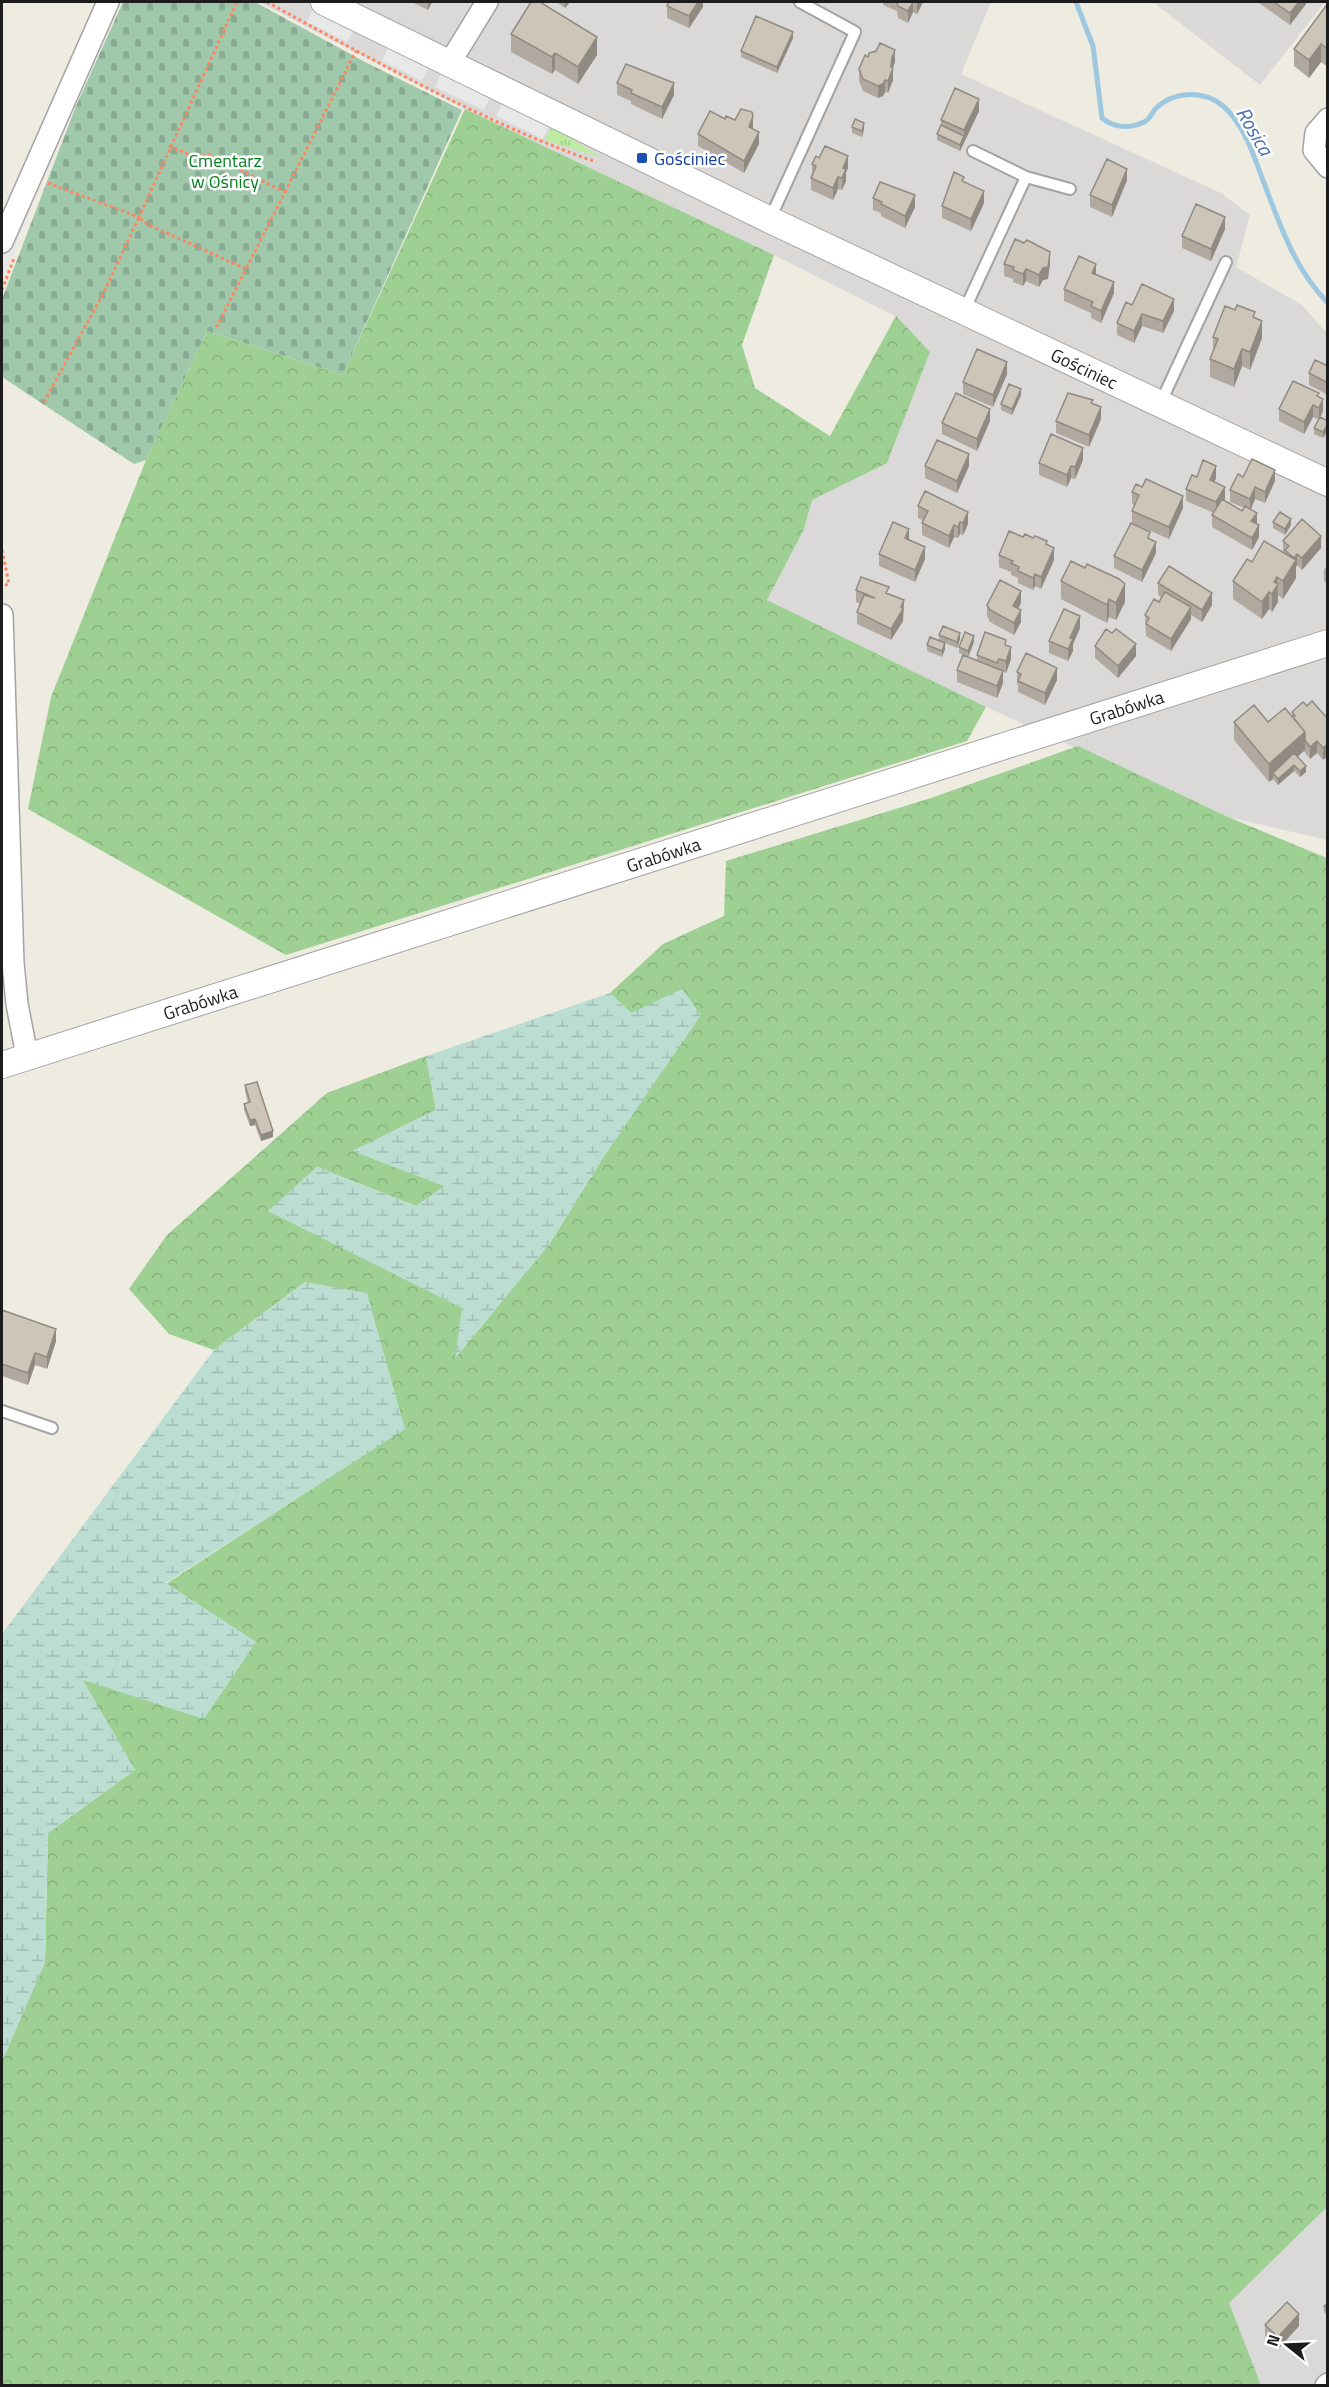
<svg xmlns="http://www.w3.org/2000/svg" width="1329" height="2387" font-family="'Titillium Web',sans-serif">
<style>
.residential{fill:#dad9d8}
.grass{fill:url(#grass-tufts)}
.forest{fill:url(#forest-crowns)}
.wetland{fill:url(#wetland-marsh)}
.cemetery{fill:url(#cemetery-stones)}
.parking{fill:#e8e8e8}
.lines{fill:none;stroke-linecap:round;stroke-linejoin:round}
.stream{stroke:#9dc8df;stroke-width:5}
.service-casing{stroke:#a3a3a3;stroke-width:14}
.minor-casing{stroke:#a3a3a3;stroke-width:24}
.tertiary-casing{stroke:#a3a3a3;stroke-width:28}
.path{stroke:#ff8460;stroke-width:3;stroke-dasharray:3 3;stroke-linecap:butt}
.service{stroke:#fff;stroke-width:10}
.minor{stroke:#fff;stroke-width:21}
.tertiary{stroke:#fff;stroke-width:26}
.wall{fill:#b1a99f}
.shaded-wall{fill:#908a82}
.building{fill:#cec5b9;stroke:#908a82;stroke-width:1.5}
.transit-dot{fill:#1a4fb4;stroke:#fff;stroke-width:2}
.labels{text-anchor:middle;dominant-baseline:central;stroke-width:5;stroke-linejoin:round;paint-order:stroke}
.transit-label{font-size:18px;fill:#164399;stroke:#fff;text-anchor:start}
.park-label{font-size:18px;fill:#047f1e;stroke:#fff}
.street-label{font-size:18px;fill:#1c1c1c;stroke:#fff}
.water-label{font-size:20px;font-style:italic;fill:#436cb0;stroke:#fff}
</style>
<defs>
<pattern id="grass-tufts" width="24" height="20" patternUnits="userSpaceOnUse" patternTransform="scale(1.5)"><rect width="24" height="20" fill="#bdeca2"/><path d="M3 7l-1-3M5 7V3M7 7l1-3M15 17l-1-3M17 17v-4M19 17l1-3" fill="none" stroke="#a2ca8b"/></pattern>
<pattern id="forest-crowns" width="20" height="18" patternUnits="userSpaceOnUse" patternTransform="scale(1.5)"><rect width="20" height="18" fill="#9dd092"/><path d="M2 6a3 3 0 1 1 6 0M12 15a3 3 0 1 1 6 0" fill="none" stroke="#87b27d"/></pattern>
<pattern id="wetland-marsh" width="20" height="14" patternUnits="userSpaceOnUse" patternTransform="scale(1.5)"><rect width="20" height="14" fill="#bcddd2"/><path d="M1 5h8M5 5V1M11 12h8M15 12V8" fill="none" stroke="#a1bdb4"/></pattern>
<pattern id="cemetery-stones" width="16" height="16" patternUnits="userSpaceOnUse" patternTransform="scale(1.5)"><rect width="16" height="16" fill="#a0c8ab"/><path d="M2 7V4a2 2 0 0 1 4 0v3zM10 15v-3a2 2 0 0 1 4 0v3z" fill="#89ab93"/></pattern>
</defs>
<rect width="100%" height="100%" fill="#eeebe0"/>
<path class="residential" d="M259,2H991L961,74L1221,193L1250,215L1236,267L1302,305L1327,333V840L1228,817L986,707L767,600L895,316L774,255L465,109Z
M1153,2H1325L1260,85Z
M1327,2206V2385H1261L1228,2303Z"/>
<path class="grass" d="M550,129H556L602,158L545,140Z"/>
<path class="forest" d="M465,109L774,255L742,345L755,388L830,436L896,316L930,352L887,463L812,500L804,529L767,600L986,707L967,741L286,955L28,809L51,697L146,460L207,331L343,375Z
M1078,746L1228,817L1327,858L1328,2206L1229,2303L1261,2385L2,2386V2061L45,1962L48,1833L135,1770L82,1680L166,1584L405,1428L305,1282L214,1350L169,1334L129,1289L167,1235L327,1093L426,1056L436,1110L353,1151L445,1186L416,1206L317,1167L269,1211L463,1308L456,1357L550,1243L601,1161L631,1013L610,993L663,944L724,916L726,861L928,799Z"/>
<path class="wetland" d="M682,989L701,1015L601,1161L550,1243L455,1358L462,1308L268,1211L317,1167L416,1206L445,1186L352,1151L436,1110L426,1056L610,993L631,1013Z
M305,1282L367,1293L405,1429L166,1583L256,1642L204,1719L83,1680L135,1770L48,1833L45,1962L2,2061V1634L214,1350Z"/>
<path class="cemetery" d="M123,2H255L367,63L462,110L343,375L207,331L146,460L134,464L2,377V299L76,106Z"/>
<path class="parking" d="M314,7L355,28L347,42L307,22Z
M389,46L430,65L422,81L382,61Z
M442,72L491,95L484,110L435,87Z
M503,101L550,124L543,139L496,116Z
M27,203L30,211L2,285V267Z"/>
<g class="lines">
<path class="stream" d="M1076,2L1093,46L1102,118C1114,128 1130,129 1144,122C1150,119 1152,113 1156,108C1174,91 1204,90 1223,106C1245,125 1254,157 1264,183C1280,225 1295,270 1328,303"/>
<g class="service-casing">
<path id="service" d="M1026,177L1070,189
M770,219L855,32L800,2
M964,311L1026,177L973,151
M1160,404L1226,262
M2,1411L52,1428"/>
</g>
<g class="minor-casing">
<path id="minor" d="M449,64L487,2
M1328,119L1316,133L1314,150L1328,167
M2,242L108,2
M2,615L13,963L17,1004L27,1056
M1326,2386L1328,2384"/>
</g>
<g class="tertiary-casing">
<g id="tertiary">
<path id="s1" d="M324,2L770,220L1328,483"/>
<path id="s2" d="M2,1065L1328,643"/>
</g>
</g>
<path class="path" d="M267,2C373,60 482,122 596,162
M169,146L197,158L208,154L285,192L246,269
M48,183L139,217L237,2
M285,192L356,51
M2,290L14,258
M44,402L104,292L139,217L147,224L246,269L216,328
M2,550L9,584L2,586"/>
<use href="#service" class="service"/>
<use href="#minor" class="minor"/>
<use href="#tertiary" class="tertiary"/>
</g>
<path class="wall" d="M414,2H432L428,10L414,3Z
M556,2H570L565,8Z
M703,2V7L689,28L667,18V6Z
M883,2H923L917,14L913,12L908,23L898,18L897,11L883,5Z
M1259,2H1306V4L1290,25L1259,3Z
M1328,3V67L1321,62L1309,78L1294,66V49Z
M511,34L597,55L578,84L555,70L552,74L511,52Z
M793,38L777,73L741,57V51Z
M868,57L895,62L892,68L893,80L888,93L885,92L883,96L878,98L863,91L859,81V69Z
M617,83L674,95L662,119L631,104V101L617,95Z
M979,111L960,151L937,140V134L941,125V120Z
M725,119L753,129L759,144L744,173L698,146V134Z
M852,127L864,129L862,137L852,133Z
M812,164L848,168L846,172V181L842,190L838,189L833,200L811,190V178L812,174Z
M1127,180L1112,217L1090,207V195Z
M873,198L915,207L905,228L881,216V213L873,210Z
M984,203L971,231L942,218V206Z
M1225,229L1211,261L1182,248V236Z
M1050,263L1048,279L1043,280L1039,287L1026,281L1023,286L1013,282V279L1004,276V264Z
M1096,274L1114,293L1101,323L1091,318V313L1064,301V289Z
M1132,305L1174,311L1163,333L1142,326L1134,343L1117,335V323Z
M1255,317L1262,338L1250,370L1242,366L1234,387L1210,377V359L1213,352V337Z
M1328,366V395L1309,385V373Z
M1007,374L993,407L963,394V382Z
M1021,395L1012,415L1001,410V404Z
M1319,397L1323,411L1320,417L1328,421V430L1323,438L1314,434V428L1319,420L1313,417L1304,434L1279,421V409Z
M1093,403L1101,419L1089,447L1056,433V421Z
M990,421L977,451L942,434V423Z
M1083,460L1075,479L1071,478L1067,487L1039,475V463Z
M925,466H969L957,493L925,478Z
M1197,477L1216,478L1214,482L1225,499L1224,500L1242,511L1244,508L1230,502V490L1243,477L1275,481L1265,503L1255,499L1251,509L1257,524L1259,537L1252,550L1212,527V515L1214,513L1186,501V489Z
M1132,492L1183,508L1169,539L1132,523V511L1134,505L1132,504Z
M918,506L968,524L963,535L960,534L958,538L954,537L949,548L922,535V523L924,521L918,518Z
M1273,522L1291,525L1285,535L1273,528Z
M1023,537L1047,544L1054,560L1041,589L1035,586L1033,590L1018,583V578L1011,575V572L999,567V555Z
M1150,539L1156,553L1142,582L1114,568V556Z
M1283,541L1321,548L1302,570L1297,565L1296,567V578L1283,599L1278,595V602L1272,612L1269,609L1262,619L1233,599V581L1283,552Z
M879,554L925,559L915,582L879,566Z
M1328,567V585L1324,581V569Z
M1061,581L1125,602L1116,620L1109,617L1107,623L1061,599Z
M1158,583L1212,605L1202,622L1191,615V619L1171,651L1146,636L1145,615L1159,602L1162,598L1158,595Z
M856,590L889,594L904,600L903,621L891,640L857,624V612L860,604L856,602Z
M1021,603L1018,609L1021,622L1014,635L990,622L987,616V605Z
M1080,628L1073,644V651L1068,661L1049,653V641Z
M1112,633L1136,656L1118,678L1095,658V646Z
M939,635L960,639L957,648L945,643V649L942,657L927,651V645L939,641Z
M974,642L968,657L977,660V655L1006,645L1011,659L1006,673L1003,672V683L997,698L957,682V670L963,655L959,653V647Z
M1017,672L1057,680L1045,705L1018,692V685L1017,684Z
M1307,706L1328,719L1323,760L1317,753L1310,759L1304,751L1298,756L1306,772L1300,777L1294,771L1278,785L1273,779L1269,782L1234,740V722H1268L1292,716V712Z
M245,1085L273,1137L261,1141L255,1125L250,1126L244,1110V1104L248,1103L245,1091Z
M2,1310L56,1341L47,1369L35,1365L28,1385L2,1376Z
M1328,2303V2316L1324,2312V2306Z
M1265,2325L1299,2326L1278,2349L1265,2336Z"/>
<path class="shaded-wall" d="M429,2H432L428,10V4Z
M565,2H570L565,8Z
M698,2H703V7L689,28V16Z
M913,2V12L908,23V11Z
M917,2H923L917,14Z
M1299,2H1306V4L1290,25V13Z
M793,32V38L777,73V67Z
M597,37V55L578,84V67Z
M1321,44V62L1309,78V60Z
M895,50V62L892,70L893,68V80L888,93V81L892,58Z
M555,53V70L552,74V57Z
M885,80V92L883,96L878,98V86Z
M674,83V95L662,119V107Z
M979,99V111L960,151V145L964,136V130Z
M753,116V128L749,139V127Z
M864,123V129L862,137V131Z
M759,132V144L744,173V161Z
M848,156V168L846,172V181L842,190L843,168Z
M1127,169V180L1112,217V205Z
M838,177V189L833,200V188Z
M984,191V203L971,231V219Z
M915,195V207L905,228V216Z
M1225,217V229L1211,261V249Z
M1050,252V263L1048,279L1043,280L1039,287V275Z
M1096,264V276L1092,273Z
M1026,269V281L1023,286V274Z
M1114,282V293L1101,323V311Z
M1174,299V311L1163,333V321Z
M1142,314V326L1134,343V331Z
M1262,321V338L1250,370V352Z
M1242,349V366L1234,387V369Z
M1007,362V374L993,407V395Z
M1021,389V395L1012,415V409Z
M1323,399V411L1319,420V408Z
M1313,405V417L1304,434V422Z
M1101,407V419L1089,447V435Z
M990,409V421L977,451V439Z
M1328,424V430L1323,438V432Z
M1083,448V460L1075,479V467Z
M969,454V466L957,493V481Z
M1071,466V478L1067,487V475Z
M1216,466V478L1210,492V480Z
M1275,470V481L1265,503V492Z
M1225,487V499L1216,514V502Z
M1255,487V499L1250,511V499Z
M1183,496V508L1169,539V527Z
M968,512V524L963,535V523Z
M1257,513V525L1251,521Z
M1291,519V525L1285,535V529Z
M960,522V534L958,538V527Z
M954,525V537L949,548V536Z
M1259,525V537L1252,550V538Z
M909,529V541L905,538Z
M1321,536V548L1302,570V558Z
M1156,542V553L1142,582V570Z
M925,547V559L915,582V570Z
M1054,548V560L1041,589V577Z
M1297,554V565L1296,567V578L1283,599V581L1294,563V558Z
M1035,574V586L1033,590V578Z
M1277,577L1278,602L1272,612V594L1274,582Z
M1125,584V602L1116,620V603Z
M1021,591V603L1013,618V606Z
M1269,592V609L1262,619V602Z
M1212,593V605L1202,622V610Z
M1109,599V617L1107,623V605Z
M904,600L903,621L891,640V629Z
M1191,607V619L1171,651V639Z
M1021,610V622L1014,635V623Z
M1080,616V628L1073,644V651L1068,661V649L1070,638Z
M960,633V639L957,648V642Z
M974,636V642L968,657V651Z
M945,643V649L942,657V651Z
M1136,644V656L1118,678V666Z
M1011,647V659L1006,673V661Z
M1057,668V680L1045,705V693Z
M1003,671V683L997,698V686Z
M1305,732V750L1276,776L1273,773V779L1269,782V764Z
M1317,741V753L1310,759V747Z
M1328,744V756L1323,760V748Z
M1294,765V771L1278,785V779Z
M1306,766V772L1300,777V771Z
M255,1119V1125L250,1126V1120Z
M273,1131V1137L261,1141V1135Z
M56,1329V1341L47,1369V1357Z
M35,1353V1365L28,1385V1373Z
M1299,2314V2326L1278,2349V2337Z"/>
<path class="building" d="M531,2H540L597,37L578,67L555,53L552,57L511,34Z
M669,2H698L689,16L667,6Z
M897,2H913L908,11L898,6Z
M1274,2H1299L1290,13Z
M1328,3V49L1321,44L1309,60L1294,49Z
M756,16L793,32L777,67L741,51Z
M880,43L895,50L892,58L891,67L893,68L888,81L885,80L883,84L878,86L863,79L859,69L865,55L868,57L869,53L876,51Z
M626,64L674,83L662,107L631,93L632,90L617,83Z
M955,88L979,99L964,130L941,120Z
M741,109L752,112L753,116L749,127L759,132L744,161L698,134L710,111L725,119L726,116L735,120Z
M855,119L864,123L862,131L852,127Z
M941,125L964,136L960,145L937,134Z
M825,146L848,156L843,168L846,169L842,178L838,177L833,188L811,178L816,166L812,164L816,156L819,158Z
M1107,159L1127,169L1112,205L1090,195Z
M954,172L964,177L962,181L984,191L971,219L942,206Z
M880,182L915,195L905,216L881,204L882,202L873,198Z
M1196,204L1225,217L1211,249L1182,236Z
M1015,239L1024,243L1027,240L1050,252L1048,267L1043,268L1039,275L1026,269L1023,274L1013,270L1014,267L1004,264Z
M1079,256L1096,264L1092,273L1114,282L1101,311L1091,306L1093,302L1064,289Z
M1142,284L1174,299L1163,321L1142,314L1134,331L1117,323L1126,302L1132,305Z
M1237,305L1255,312L1253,317L1262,321L1250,352L1242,349L1234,369L1210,359L1218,339L1213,337L1225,306L1235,310Z
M977,349L1007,362L993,395L963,382Z
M1315,360L1328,366V383L1309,373Z
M1293,381L1319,393L1317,396L1323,399L1319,408L1313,405L1304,422L1279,409Z
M1009,384L1021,389L1012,409L1001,404Z
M956,393L990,409L977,439L942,423Z
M1068,393L1093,400L1091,403L1101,407L1089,435L1056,421Z
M1320,417L1328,421V424L1323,432L1314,428Z
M1051,434L1083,448L1075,467L1071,466L1067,475L1039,463Z
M937,440L969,454L957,481L925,466Z
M1252,459L1275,470L1265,492L1255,487L1250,499L1230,490L1238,474L1243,477Z
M1203,460L1216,466L1210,480L1225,487L1216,502L1186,489L1192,475L1197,477Z
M1146,479L1183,496L1169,527L1132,511L1139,495L1132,492L1136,484L1142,487Z
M925,491L968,512L963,523L960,522L958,527L954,525L949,536L922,523L928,511L918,506Z
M1222,499L1242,511L1245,506L1257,513L1251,521L1259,525L1252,538L1212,515Z
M1280,512L1291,519L1285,529L1273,522Z
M1302,519L1321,536L1302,558L1297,554L1294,558L1285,550L1289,546L1283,541Z
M893,522L909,529L905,538L925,547L915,570L879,554Z
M1131,523L1150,532L1148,538L1156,542L1142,570L1114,556Z
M1009,531L1023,537L1025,534L1033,538L1035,536L1047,541L1046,544L1054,548L1041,577L1035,574L1033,578L1018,571L1019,567L1011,563L1013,561L999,555Z
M1264,541L1296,560L1283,581L1277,577L1274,582L1278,584L1272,594L1269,592L1262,602L1233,581L1247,559L1252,562Z
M1071,561L1085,568L1087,564L1119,579L1125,584L1116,603L1109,599L1107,605L1061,581Z
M1169,566L1212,593L1202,610L1158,583Z
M861,577L889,587L886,593L904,600L901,607L903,609L891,629L857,612L864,595L875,598L856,590Z
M1000,580L1021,591L1013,606L1021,610L1014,623L990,610L987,605Z
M1165,592L1191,607L1171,639L1146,624L1149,618L1145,615L1154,599L1159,602Z
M1064,609L1080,616L1070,638L1073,639L1068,649L1049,641Z
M943,626L960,633L957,642L939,635Z
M1106,629L1112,633L1116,629L1136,644L1118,666L1095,646Z
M965,632L974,636L968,651L959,647Z
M985,632L1006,640L1005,645L1011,647L1006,661L999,659L997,663L977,655Z
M930,637L945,643L942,651L927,645Z
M1026,653L1057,668L1045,693L1018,681L1021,674L1017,672Z
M963,655L1003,671L997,686L957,670Z
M1312,701L1328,719V744L1323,748L1317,741L1310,747L1305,740V732L1293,717L1295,716L1292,712L1303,702L1307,706Z
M1254,705L1268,722L1285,708L1305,732L1269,764L1234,722Z
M1294,753L1306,766L1300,771L1294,765L1278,779L1273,773Z
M257,1082L273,1131L261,1135L255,1119L250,1120L244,1104L250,1102L245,1085Z
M2,1310L56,1329L47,1357L35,1353L28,1373L2,1364Z
M1287,2302L1299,2314L1278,2337L1265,2325Z
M1328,2303V2310L1324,2306Z"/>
<rect class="transit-dot" x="636" y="152" width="12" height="12" rx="3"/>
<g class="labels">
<g class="transit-label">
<text x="654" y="158">Gościniec</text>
</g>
<g class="park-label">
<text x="225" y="160">Cmentarz<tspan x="225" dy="21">w Ośnicy</tspan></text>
</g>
<g class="street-label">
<text stroke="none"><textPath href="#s1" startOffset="844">Gościniec</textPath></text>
<text stroke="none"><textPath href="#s2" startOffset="1180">Grabówka</textPath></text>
<text stroke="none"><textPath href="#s2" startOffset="694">Grabówka</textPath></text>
<text stroke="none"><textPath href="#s2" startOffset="208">Grabówka</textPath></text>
</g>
<g class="water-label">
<text transform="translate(1255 131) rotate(60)">Rosica</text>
</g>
</g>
<rect width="1329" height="2387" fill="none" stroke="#1c1c1c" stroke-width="6"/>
<g transform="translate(1287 2345) rotate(288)" stroke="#ffffff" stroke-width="4.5" paint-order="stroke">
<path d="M0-4.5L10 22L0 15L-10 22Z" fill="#1c1c1c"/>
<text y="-9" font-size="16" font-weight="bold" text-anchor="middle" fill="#1c1c1c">N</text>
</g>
</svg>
